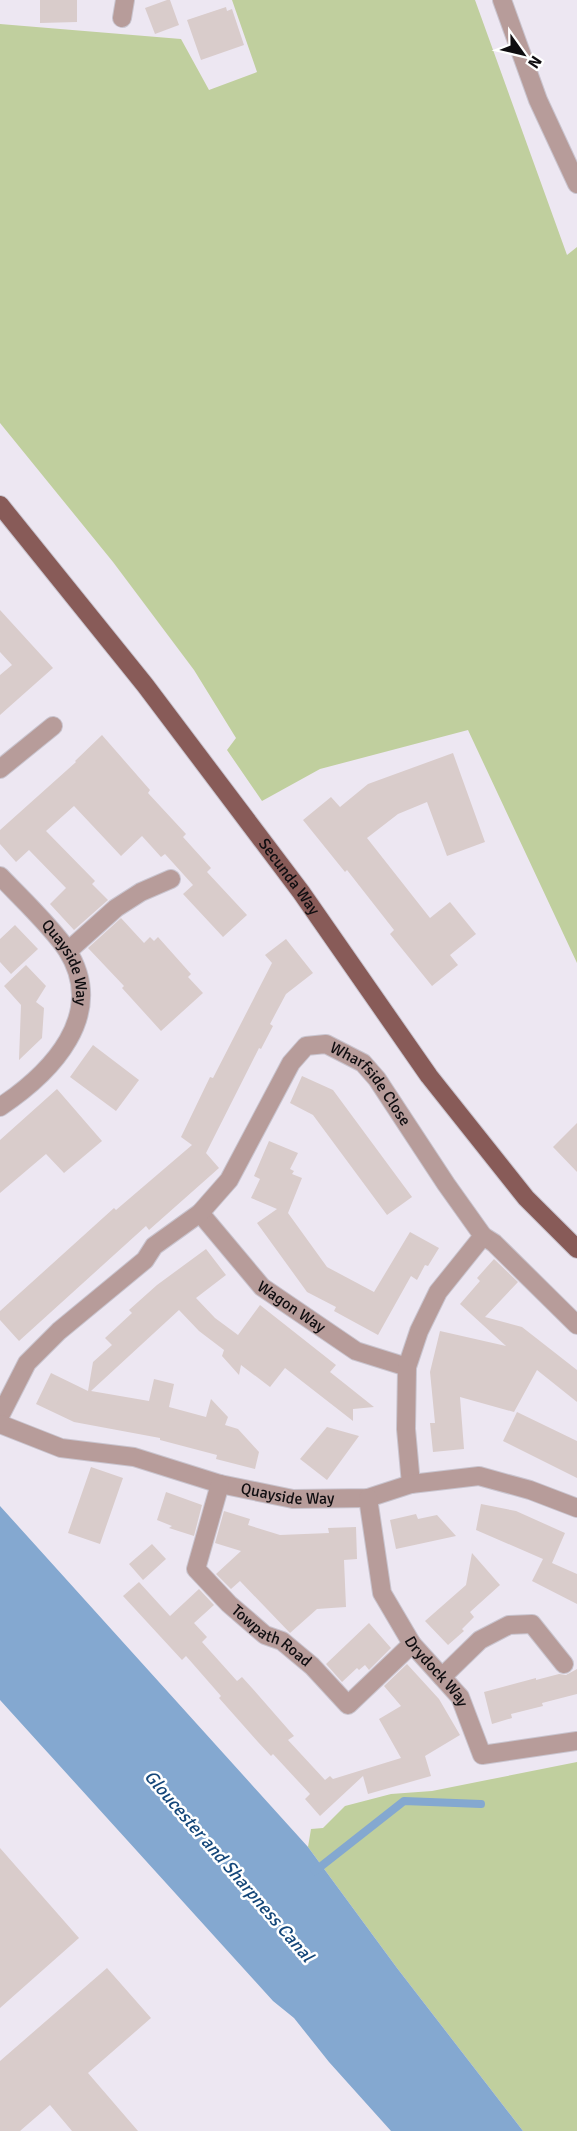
<svg xmlns="http://www.w3.org/2000/svg" width="577" height="2131" font-family="Signika,sans-serif">
<style>
.green{fill:#c0cf9e}
.water{fill:#84a8d0}
.lines{fill:none;stroke-linecap:round;stroke-linejoin:round}
.stream{stroke:#84a8d0;stroke-width:8}
.building{fill:#d9cccb}
.minor-casing{stroke:#c9c4ce;stroke-width:20}
.major-casing{stroke:#c9c4ce;stroke-width:20}
.minor{stroke:#b79c9a;stroke-width:18}
.major{stroke:#885b58;stroke-width:18}
.labels{text-anchor:middle;dominant-baseline:central;stroke-width:5;stroke-linejoin:round;paint-order:stroke}
.street-label{font-size:16px;fill:#0f0d10;stroke:#fff}
.water-label{font-size:18px;font-style:italic;fill:#144679;stroke:#fff}
</style>
<rect width="100%" height="100%" fill="#ede7f2"/>
<path class="green" d="M232,0H475L567,255L577,247V963L468,730L320,769L262,801L227,750L236,738L194,670L113,562L0,423V24L181,39L209,90L257,72Z
M577,1762V2131H523L397,1968L308,1847L311,1829L323,1828L345,1806L391,1794L432,1791Z"/>
<path class="water" d="M0,1506L308,1847L397,1968L523,2131H391L329,2062L294,2018L273,2001L0,1700Z"/>
<g class="lines">
<path class="stream" d="M315,1871L404,1801L481,1804"/>
</g>
<path class="building" d="M40,0H77V22L40,23Z
M167,0H170L179,25L155,34L145,8Z
M226,7L227,11L232,9L244,45L201,60L187,20Z
M0,610L53,668L0,715V675L12,665L0,652Z
M102,735L150,790L148,793L186,834L183,837L211,868L207,872L247,915L223,937L183,894L193,885L165,854L161,857L142,836L121,856L74,806L46,831L95,881L92,884L108,900L74,930L50,904L66,888L29,850L16,862L0,844V830L76,762L75,761Z
M453,753L485,842L447,856L427,802L398,814L367,838L430,918L450,902L476,934L450,955L458,965L432,986L390,934L394,930L347,870L345,872L303,820L331,797L340,807L368,784Z
M121,918L144,943L150,937L154,941L158,937L191,974L188,977L203,993L161,1031L122,988L124,986L88,948Z
M15,925L38,949L11,974L0,962V939Z
M286,939L313,973L286,994L270,1024L273,1026L261,1049L259,1048L206,1153L219,1168L149,1230L146,1226L19,1341L0,1320V1311L114,1208L116,1210L192,1145L181,1137L210,1077L213,1078L272,963L265,955Z
M26,965L46,986L36,1002L44,1008L42,1038L19,1060L21,1005L4,986Z
M93,1045L139,1080L116,1111L70,1077Z
M302,1076L333,1090L412,1197L387,1215L313,1115L290,1103Z
M57,1089L102,1141L64,1173L46,1154L0,1193V1140Z
M577,1123V1172L553,1147Z
M269,1141L298,1153L290,1169L294,1171L292,1174L302,1178L288,1213L327,1267L374,1292L410,1232L439,1248L428,1266L425,1265L417,1280L411,1276L378,1335L334,1311L336,1307L307,1292L257,1223L277,1209L251,1198L260,1179L254,1176Z
M206,1249L226,1275L196,1298L215,1318L238,1335L260,1305L336,1365L330,1372L374,1407L353,1409V1421L285,1368L270,1387L241,1365L239,1375L222,1356L224,1350L199,1331L179,1310L91,1391L149,1401L154,1379L174,1384L169,1407L206,1417L211,1399L228,1417L225,1425L238,1429L259,1452L255,1469L216,1459L217,1455L160,1440V1438L74,1422L36,1404L51,1373L88,1391L93,1362L112,1345L105,1338L132,1313L129,1310L157,1285Z
M494,1259L518,1282L485,1317L522,1327L577,1370V1402L537,1370L514,1412L460,1397L464,1449L433,1452L430,1423H435L430,1372L440,1331L506,1346L460,1304L480,1281L477,1278Z
M517,1412L577,1441V1478L503,1441Z
M327,1427L359,1436L327,1480L300,1459Z
M91,1467L123,1478L100,1544L68,1533Z
M166,1492L202,1505L194,1536L169,1528L172,1526L157,1520Z
M481,1504L516,1511L565,1533L552,1563L577,1574V1604L532,1581L543,1559L476,1530Z
M224,1511L250,1519L248,1525L280,1535L329,1533L328,1528L356,1527L357,1559L344,1560L346,1607L317,1609L290,1633L240,1581L231,1589L216,1574L241,1551L215,1543Z
M416,1514L418,1519L437,1515L456,1536L396,1549L390,1520Z
M152,1544L166,1559L143,1580L129,1564Z
M472,1553L500,1585L470,1612L474,1617L462,1629L464,1631L448,1645L425,1621L466,1585Z
M139,1582L170,1616L199,1589L214,1605L194,1623L207,1637L202,1642L237,1681L242,1677L252,1688L294,1736L288,1740L325,1780L330,1776L333,1779L401,1758L379,1719L401,1706L384,1686L407,1664L439,1699L460,1735L425,1756L431,1776L368,1794L363,1776L320,1816L305,1799L310,1794L273,1754L271,1756L258,1742L219,1698L221,1696L186,1656L182,1660L123,1596Z
M369,1623L391,1648L369,1670L365,1665L359,1670L357,1668L342,1682L326,1664Z
M577,1669V1694L542,1703L543,1706L511,1714L512,1718L492,1724L484,1692L536,1678V1680L559,1674L566,1675Z
M0,1848L79,1938L0,2008Z
M107,1968L151,2018L88,2073L138,2131H72L50,2105L20,2131H0V2061Z"/>
<g class="lines">
<g class="minor-casing">
<g id="minor">
<path d="M502,0L538,100L577,184"/>
<path d="M122,18L125,0"/>
<path d="M0,769L53,726"/>
<path id="s1" d="M0,876C20,897 52,927 67,950C108,1015 51,1073 0,1107"/>
<path d="M68,951L116,908L141,892L171,879"/>
<path id="s2" d="M200,1213L262,1287L356,1351L407,1367"/>
<path d="M483,1236L494,1243L577,1325"/>
<path id="s3" d="M0,1416L27,1363L59,1331L145,1260L154,1246L200,1213L229,1180L291,1063L306,1046L326,1044L363,1063L377,1079L446,1184L483,1236L438,1292L419,1331L407,1367L406,1429L411,1484"/>
<path id="s4" d="M0,1424L61,1448L134,1457L220,1484L293,1499L368,1498L411,1484L479,1476L530,1490L577,1508"/>
<path id="s5" d="M220,1484L196,1569L229,1604L265,1635L282,1641L312,1666L348,1705L412,1644"/>
<path id="s6" d="M368,1498L382,1593L412,1644L460,1697L482,1755L577,1741"/>
<path d="M442,1677L480,1640L509,1625L532,1624L564,1664"/>
</g>
</g>
<g class="major-casing">
<g id="major">
<path id="s7" d="M0,505L145,685L301,892L429,1076L526,1198L577,1249"/>
</g>
</g>
<use href="#minor" class="minor"/>
<use href="#major" class="major"/>
</g>
<g class="labels">
<g class="street-label">
<text stroke="none"><textPath href="#s7" startOffset="471">Secunda Way</textPath></text>
<text stroke="none"><textPath href="#s1" startOffset="111">Quayside Way</textPath></text>
<text stroke="none"><textPath href="#s3" startOffset="570">Wharfside Close</textPath></text>
<text stroke="none"><textPath href="#s2" startOffset="132">Wagon Way</textPath></text>
<text stroke="none"><textPath href="#s4" startOffset="298">Quayside Way</textPath></text>
<text stroke="none"><textPath href="#s5" startOffset="190">Towpath Road</textPath></text>
<text stroke="none"><textPath href="#s6" startOffset="192">Drydock Way</textPath></text>
</g>
<g class="water-label">
<text transform="translate(229 1866) rotate(49)">Gloucester and Sharpness Canal</text>
</g>
</g>
<g transform="translate(523 54) rotate(124)" stroke="#ffffff" stroke-width="4.5" paint-order="stroke">
<path d="M0-4.5L10 22L0 15L-10 22Z" fill="#0f0d10"/>
<text y="-9" font-size="16" font-weight="bold" text-anchor="middle" fill="#0f0d10">N</text>
</g>
</svg>
